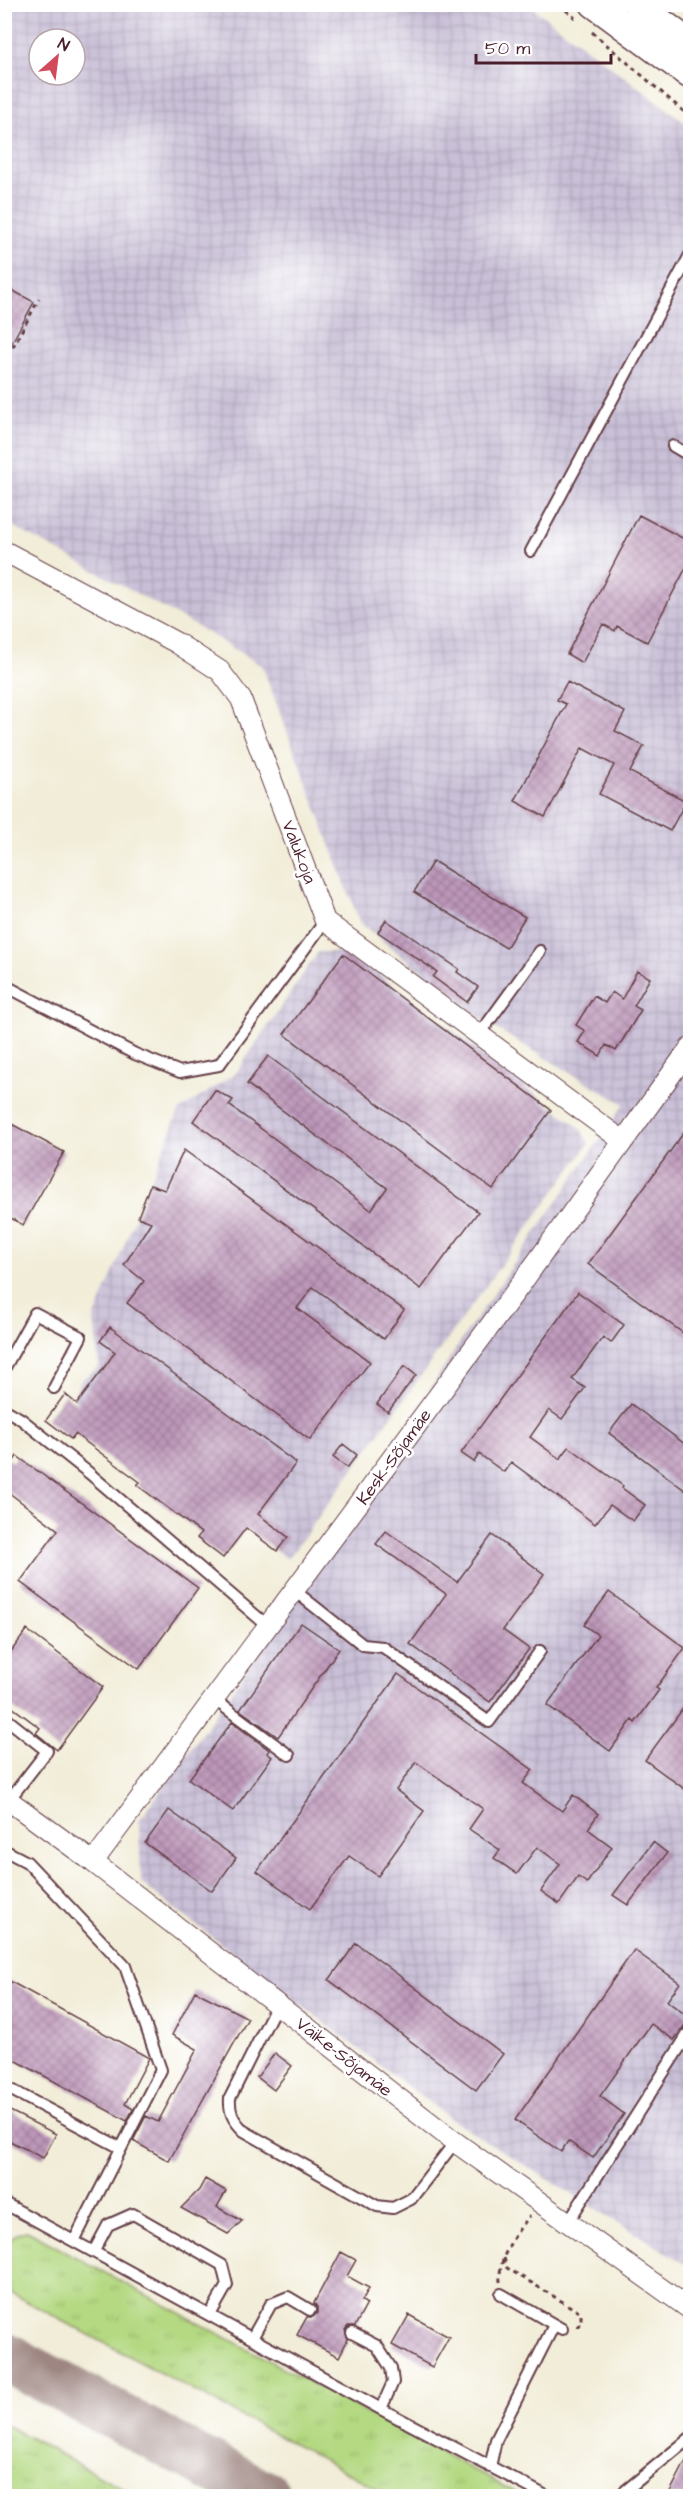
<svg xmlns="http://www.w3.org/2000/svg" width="695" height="2501" font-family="'Architects Daughter',sans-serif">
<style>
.industrial{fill:url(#industrial-grid);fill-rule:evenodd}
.grass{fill:url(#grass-tufts);stroke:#7f7c56;stroke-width:1.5}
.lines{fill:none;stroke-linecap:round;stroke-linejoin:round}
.taxiway{stroke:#9e8682;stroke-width:50}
.building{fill:url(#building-cross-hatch)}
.lane-casing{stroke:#633e45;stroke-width:14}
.street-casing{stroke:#633e45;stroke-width:22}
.secondary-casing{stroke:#633e45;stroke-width:30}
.path{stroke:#633e45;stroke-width:3;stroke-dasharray:4.5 4.5;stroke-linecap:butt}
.lane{stroke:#fff;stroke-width:10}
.street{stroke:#fff;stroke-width:20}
.secondary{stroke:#fff;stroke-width:27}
.labels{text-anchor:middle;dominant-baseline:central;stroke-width:5;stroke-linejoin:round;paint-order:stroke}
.street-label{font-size:18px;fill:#4a1f2b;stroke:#fff}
</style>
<defs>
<pattern id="industrial-grid" width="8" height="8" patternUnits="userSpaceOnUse" patternTransform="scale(1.5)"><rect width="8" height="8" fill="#c9bfd7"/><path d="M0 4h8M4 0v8" fill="none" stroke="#aea4b9"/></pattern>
<pattern id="grass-tufts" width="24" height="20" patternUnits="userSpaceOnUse" patternTransform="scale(1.5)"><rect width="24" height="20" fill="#b4d982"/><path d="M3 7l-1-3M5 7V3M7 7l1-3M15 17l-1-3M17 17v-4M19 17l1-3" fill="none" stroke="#9cba70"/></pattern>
<pattern id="building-cross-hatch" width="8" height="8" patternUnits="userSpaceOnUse" patternTransform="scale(1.5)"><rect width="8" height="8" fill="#bd97ba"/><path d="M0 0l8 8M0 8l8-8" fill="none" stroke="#9c7b97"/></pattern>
</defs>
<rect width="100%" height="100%" fill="#fff"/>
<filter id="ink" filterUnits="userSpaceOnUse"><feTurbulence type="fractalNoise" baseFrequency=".0167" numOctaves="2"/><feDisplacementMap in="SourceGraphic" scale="12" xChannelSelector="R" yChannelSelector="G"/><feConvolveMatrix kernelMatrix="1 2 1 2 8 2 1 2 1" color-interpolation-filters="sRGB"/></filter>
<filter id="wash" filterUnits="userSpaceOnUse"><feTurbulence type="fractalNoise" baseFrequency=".008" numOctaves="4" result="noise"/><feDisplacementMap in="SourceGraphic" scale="24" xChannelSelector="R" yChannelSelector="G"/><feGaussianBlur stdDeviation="1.35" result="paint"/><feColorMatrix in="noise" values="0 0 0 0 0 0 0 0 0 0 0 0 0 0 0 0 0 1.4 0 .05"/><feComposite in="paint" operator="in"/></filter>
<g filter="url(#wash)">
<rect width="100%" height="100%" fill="#f2edd8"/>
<path class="industrial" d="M4,5H529L690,126V2267L452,2120L141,1883L139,1821L281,1622L463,1338L624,1104L488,1024L360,923L262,666L200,628L5,522ZM39,39H75V75H39Z
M318,952H350L580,1128L589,1144L288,1559L91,1414L77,1404L74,1397L81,1380L99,1367L94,1319L179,1111L236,1073Z"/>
<path class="grass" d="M27,2231L522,2496H391L5,2290C4,2268 0,2234 27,2231Z
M4,2424L137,2496H5Z"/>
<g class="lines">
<path class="taxiway" d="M4,2356L266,2496"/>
</g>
<g id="blocks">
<path class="building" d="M4,286L34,302L4,357Z
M639,515L690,542V560L647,642L617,626L615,631L603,624L582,663L567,654Z
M567,682L625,712L615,731L644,746L630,772L686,801L670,831L599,794L614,765L582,748L545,817L515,801L566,704L557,700Z
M433,861L525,917L506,948L414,892Z
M386,920L459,969L457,972L478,987L467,1002L433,977L437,972L378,932Z
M343,954L551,1110L493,1189L284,1034Z
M637,971L650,978L634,1006L641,1010L616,1051L606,1045L600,1056L578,1042L585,1031L576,1025L594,996L605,1003L612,992L622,999Z
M268,1056L478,1212L421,1289L193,1121L215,1090L233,1100L229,1105L371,1210L387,1188L247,1084Z
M4,1120L64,1152L23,1225L4,1214Z
M690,1124V1338L588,1264Z
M184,1150L404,1310L384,1339L313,1287L297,1308L370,1362L310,1440L127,1303L144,1281L124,1265L151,1222L138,1217L150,1185L165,1190Z
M578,1292L624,1325L611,1343L603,1337L572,1379L585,1388L562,1419L549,1410L530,1437L560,1459L569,1447L623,1486L622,1488L645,1505L633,1521L610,1505L595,1524L511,1462L504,1472L479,1454L474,1462L461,1453Z
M110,1327L296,1463L258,1514L288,1537L277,1551L246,1528L223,1558L197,1538L201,1533L137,1485L140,1482L75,1434L71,1439L46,1420L65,1394L77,1404L103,1369L115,1352L100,1341Z
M404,1366L416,1375L388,1412L377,1404Z
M631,1404L690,1448V1494L609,1433Z
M343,1444L357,1455L347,1468L333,1457Z
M17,1456L198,1588L139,1669L20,1582L58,1530L4,1489V1457L13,1462Z
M386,1531L457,1582L492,1535L544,1574L503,1630L529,1649L490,1702L410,1644L446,1594L376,1544Z
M609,1592L685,1648L656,1688L659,1690L635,1723L632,1720L610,1751L547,1705L598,1635L584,1625Z
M301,1623L339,1649L278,1737L240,1710Z
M27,1630L103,1687L57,1750L36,1733L40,1728L4,1701V1661Z
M398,1674L533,1770L523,1783L562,1811L573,1795L598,1814L588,1829L612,1847L587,1883L578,1877L559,1904L541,1891L560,1864L537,1847L517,1874L494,1858L500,1850L469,1829L483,1809L416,1762L396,1790L424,1811L378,1876L349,1856L310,1909L257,1871Z
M690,1699V1793L645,1760Z
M232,1722L269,1750L267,1753L272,1757L233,1811L189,1779Z
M169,1810L236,1858L212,1891L145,1843Z
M653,1842L667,1853L628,1905L613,1895Z
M356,1943L503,2054L476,2090L329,1980Z
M634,1950L680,1983L667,2001L690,2018L674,2040L651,2024L600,2096L624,2114L593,2158L568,2141L561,2152L515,2120Z
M4,1978L149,2058L125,2104L133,2109L127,2121L4,2054Z
M195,1991L248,2018L169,2161L133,2141L146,2116L158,2122L197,2049L172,2035Z
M275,2053L292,2066L274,2090L257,2077Z
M4,2108L56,2134L43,2158L4,2138Z
M205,2179L226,2191L217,2207L242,2221L228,2234L181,2208L199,2190Z
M341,2252L356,2260L347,2276L369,2288L362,2301L367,2304L355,2326H348L345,2330L348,2339L339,2357L297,2335L307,2317H313L317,2313V2307L314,2303Z
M409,2315L449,2337L432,2367L392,2345Z
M690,2453V2496H668Z"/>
</g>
</g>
<g filter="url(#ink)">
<use href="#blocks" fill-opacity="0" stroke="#633e45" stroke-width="1.5"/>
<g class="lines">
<g class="lane-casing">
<path id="lane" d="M673,446L690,456
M531,551L690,255
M4,985L135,1054L180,1072L219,1065L325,921
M479,1035L540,951
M4,1369L35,1313L81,1337L54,1388
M4,1409L21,1419L89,1473L269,1627
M295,1591L363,1645L383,1647L489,1722L540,1651
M215,1700L289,1755
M4,1717L47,1751L9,1800
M4,1850L27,1862L125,1966L161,2070L74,2241
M277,2004L230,2098C229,2113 233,2120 244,2131L377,2206L393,2208L411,2199L455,2142
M4,2086L121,2148
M4,2203L381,2409L546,2496
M568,2222L690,2031
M94,2251L108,2225L133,2214L222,2265L227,2285L210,2315
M501,2294L562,2329
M352,2333L377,2346L391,2368L393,2382L381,2409
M252,2338L271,2304L288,2297L310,2310
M490,2467L496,2440L554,2325
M619,2496L690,2438"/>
</g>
<g class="street-casing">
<path id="street" d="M4,551L177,643L220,671L241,699L325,921L623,1141
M4,1797L93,1862L455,2142L690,2309
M93,1862L521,1284L690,1048"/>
</g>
<g class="secondary-casing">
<path id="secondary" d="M594,4L690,75
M637,4L690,44"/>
</g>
<path class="path" d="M559,4L575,18
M592,32L690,117
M4,363L39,299
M504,2258L507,2268L581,2313V2323L576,2330
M500,2282C498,2258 515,2233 530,2216"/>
<use href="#lane" class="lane"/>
<use href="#street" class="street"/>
<use href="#secondary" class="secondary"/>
</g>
</g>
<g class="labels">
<g class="street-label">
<text transform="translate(299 852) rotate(69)">Valukoja</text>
<text transform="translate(394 1457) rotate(-54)">Kesk-Sõjamäe</text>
<text transform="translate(344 2057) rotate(38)">Väike-Sõjamäe</text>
</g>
</g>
<rect width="695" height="2501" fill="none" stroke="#fff" stroke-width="24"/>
<g transform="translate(57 57) rotate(28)"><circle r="28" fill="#ffffff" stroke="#b7a5aa" stroke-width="1.5"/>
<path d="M0-4.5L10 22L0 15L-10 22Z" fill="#d1495b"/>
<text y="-9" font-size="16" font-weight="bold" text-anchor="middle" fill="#4a1f2b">N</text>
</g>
<path d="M476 54v9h135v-9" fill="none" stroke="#4a1f2b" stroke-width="3"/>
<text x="485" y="54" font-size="18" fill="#4a1f2b" stroke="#ffffff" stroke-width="4.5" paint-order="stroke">50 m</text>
</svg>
